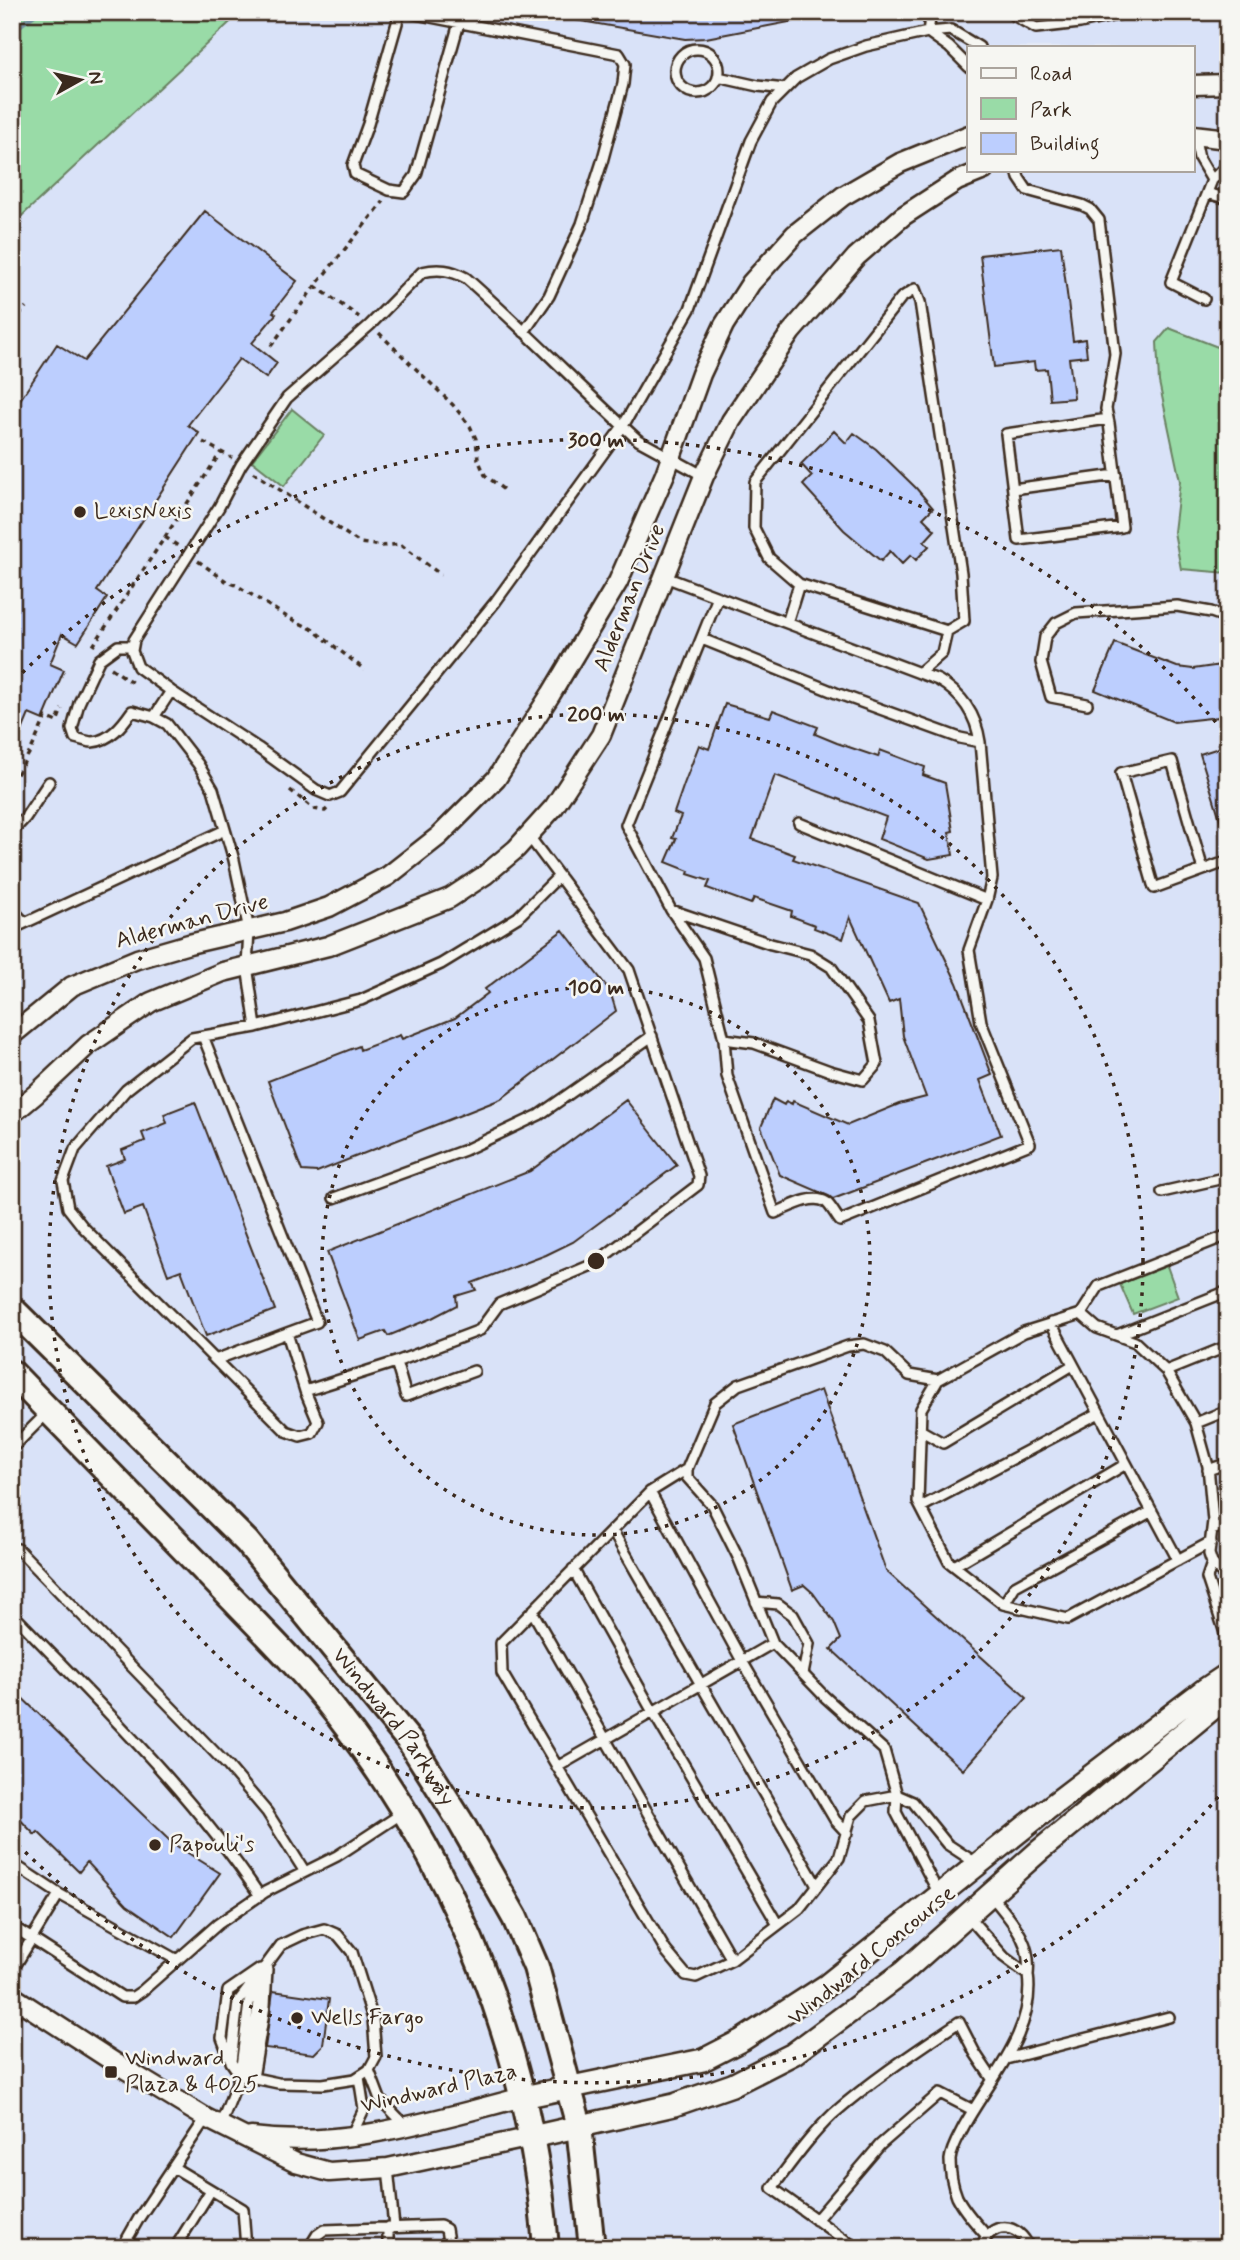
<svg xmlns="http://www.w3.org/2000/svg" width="1240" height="2260" font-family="Mynerve,sans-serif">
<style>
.built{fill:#d9e2f8;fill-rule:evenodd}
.green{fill:#99dba7;stroke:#6a8262;stroke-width:2}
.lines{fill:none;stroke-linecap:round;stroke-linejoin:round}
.stream{stroke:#7593a4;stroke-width:5}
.building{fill:#bccefe;stroke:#3b2a1e;stroke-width:2}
.service-casing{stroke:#3b2a1e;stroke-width:14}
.minor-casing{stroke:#3b2a1e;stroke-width:23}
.tertiary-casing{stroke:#3b2a1e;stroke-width:26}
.secondary-casing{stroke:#3b2a1e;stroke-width:30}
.path{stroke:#3b2a1e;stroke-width:3.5;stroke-dasharray:5 5;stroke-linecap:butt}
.service{stroke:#f6f6f2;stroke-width:9}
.minor{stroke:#f6f6f2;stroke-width:18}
.tertiary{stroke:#f6f6f2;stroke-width:21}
.secondary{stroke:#f6f6f2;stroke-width:24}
.ring{fill:none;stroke:#3b2a1e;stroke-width:3.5;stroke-dasharray:3.5 7}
.poi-dot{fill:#3b2a1e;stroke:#f6f6f2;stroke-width:2.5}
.labels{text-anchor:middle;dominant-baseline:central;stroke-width:5;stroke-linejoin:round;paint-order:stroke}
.poi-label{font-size:23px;fill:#3b2a1e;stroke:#f6f6f2;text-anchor:start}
.street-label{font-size:23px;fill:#3b2a1e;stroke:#f6f6f2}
.centre{fill:#3b2a1e;stroke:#f6f6f2;stroke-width:3.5}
.ring-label{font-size:21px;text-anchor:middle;font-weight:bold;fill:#3b2a1e;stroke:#f6f6f2;stroke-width:5;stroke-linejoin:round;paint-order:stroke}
</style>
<rect width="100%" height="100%" fill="#e5eaf6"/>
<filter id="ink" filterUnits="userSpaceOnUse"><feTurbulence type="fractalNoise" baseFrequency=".0143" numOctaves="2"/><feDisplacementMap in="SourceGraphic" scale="14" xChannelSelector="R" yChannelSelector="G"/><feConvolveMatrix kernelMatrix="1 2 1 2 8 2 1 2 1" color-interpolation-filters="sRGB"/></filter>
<g filter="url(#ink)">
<path class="built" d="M241,12H1228V2248H12V225ZM969,47H1193V170H969Z"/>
<path class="green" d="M12,12H241L12,225Z
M1169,328L1228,351V573L1181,569L1174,532L1180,481L1159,382L1157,342Z
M292,409L324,435L284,486L252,461Z
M1167,1266L1178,1297L1133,1314L1120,1284Z"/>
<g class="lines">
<path class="stream" d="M12,31L38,12"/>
</g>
<path class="building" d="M576,12H804L805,19L706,38L685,39L575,20Z
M205,211L297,281L273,312L276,314L252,343L277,363L266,378L239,359L188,425L199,433L97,591L107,598L78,643L62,634L50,664L64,670L43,720L29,714L12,755V412L57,344L84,361Z
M1061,246L1073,341L1085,339L1087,356L1069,358L1074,398L1050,400L1047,369L1035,370L1034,362L994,367L980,255Z
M834,431L846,443L854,433L876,449L916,488L933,508L923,518L935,530L924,542L929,546L916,560L911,555L902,564L890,551L881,561L844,530L803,485L812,476L801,464Z
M1115,643L1177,667L1193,669L1228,664V716L1174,722L1095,690Z
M725,704L770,717L773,710L818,727L815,734L837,743L878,757L880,750L925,767L923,775L945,783L953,831L949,832L953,855L929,859L879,839L886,817L775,775L752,839L795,855L793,859L919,903L957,983L992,1075L980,1080L1001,1135L833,1199L829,1196L780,1175L761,1127L773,1099L784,1105L786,1101L792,1104L793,1101L848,1125L899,1104L926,1097L903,1036L899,999L889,1003L850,917L843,939L814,928L815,925L791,916L792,911L754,898L751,904L707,888L710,881L688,874L689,871L666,862L676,839L672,838L681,816L674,813L684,784L699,745L709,749Z
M1228,745V831L1224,832L1200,754Z
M563,930L610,991L616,1011L501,1099L317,1172L302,1171L268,1081L359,1046L360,1050L400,1035L402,1039L455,1018L488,993L485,989Z
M626,1100L677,1165L573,1242L546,1255L472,1283L476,1290L456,1296L457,1305L432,1318L388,1336L385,1331L360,1340L327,1252L530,1171Z
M195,1102L275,1310L206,1336L181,1270L168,1275L143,1207L124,1214L106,1166L125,1159L122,1150L145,1141L142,1133L167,1123L164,1114Z
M821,1390L886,1571L1027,1698L963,1770L831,1649L841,1639L834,1622L813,1593L804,1585L792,1590L733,1424Z
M12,1688L172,1843L220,1873L174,1937L127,1905L87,1862L79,1872L38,1832L35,1835L12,1811Z
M273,1991L329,1999L323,2045L314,2054L265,2048Z"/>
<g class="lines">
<g class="service-casing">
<path id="service" d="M404,12L399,16L368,124L353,165L355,174L389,190L404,192L416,175L459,23
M405,12L619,54L625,64L623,84L602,162L582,224L549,296L524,332
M1008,12L1036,28L1080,23L1131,12
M928,32L949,47L969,67
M928,32L931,12
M675 71a22 22 0 1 1 44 0a22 22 0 1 1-44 0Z
M718,77L758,86L785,89
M1194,135L1199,158L1212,180
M1017,170L1019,178L1027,190L1082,205L1090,209L1099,220L1115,354L1106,409L1109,423L1122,527L1019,540L1006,434L1108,419
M1207,193L1228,199
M1204,299L1171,282L1212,180L1228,164
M704,476L638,440C580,387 525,330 466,278C451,270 439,268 422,272L370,325L287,398L241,465L219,507L134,640L132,651L138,667L171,691L258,748L316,790L330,796L340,792L496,601L623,426L690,309L751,141L772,102L796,78L829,59L866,46L928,32L951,30L979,47
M1013,489L1116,475
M665,577L938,680C962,694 976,714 980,742L992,878L987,900L799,823
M799,584L947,631L942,653L919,673
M718,597L626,825L671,910L704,958L724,1039L727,1076L775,1213C788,1208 812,1193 826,1202C831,1206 836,1216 840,1221L1030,1144L981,1022L969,950L987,900
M787,623L799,584L769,558L754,528L755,482L901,298L915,289L920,302L961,573L964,621L947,631
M702,639L836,693L960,738L980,742
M133,646H118L99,660L79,703L72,729L75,738C80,739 87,742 92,742C110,741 123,724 132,711L154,717L171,691
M1087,704L1051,697L1041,662L1045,637L1056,623L1076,613L1177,606L1211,612L1228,618
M154,717L167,724L198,764L213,789L234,860L249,930L247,966L256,1027
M12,832L25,818L49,782
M528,835L629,970L699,1176L698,1185L594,1264L499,1304L480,1330L396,1362L305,1391L318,1422L312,1433L300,1436L286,1431L83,1227L68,1208L63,1181L75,1149L126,1090L192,1038L256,1027L361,1000L441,964L518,917L559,876
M1203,870L1172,761L1121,773L1154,888L1228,861
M12,909L24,922
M671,910L771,944L810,954L831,967L869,1021L877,1064L863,1080L830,1071L754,1043L724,1039
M12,929L225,830
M203,1036L317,1322L287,1333L305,1391
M1162,1192L1228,1177
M334,1198L465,1150L539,1115L652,1036
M1081,1314L1024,1332L938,1380L921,1409L918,1502L949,1562L1003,1604L1068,1619L1211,1542
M1051,1323L1178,1560
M1117,1335L1228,1291
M215,1360L287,1333
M396,1362L406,1396L474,1371
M1166,1371L1228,1346
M1196,1423L1228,1410
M920,1430L943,1443L1073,1365
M12,1448L48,1412
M687,1469L650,1492L501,1643L502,1673L666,1951L686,1975L696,1977L732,1960L799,1909L839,1858L851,1816L866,1801L897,1795L884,1750L825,1697L773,1643L739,1559L712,1505L687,1477V1469L715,1403L738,1385L848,1346L864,1344L885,1352L909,1375L938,1380
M1208,1470L1228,1463
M650,1492L742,1661L835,1820L847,1833
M921,1507L1099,1413
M612,1530L817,1886
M1212,1530L1228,1524
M12,1549H18L228,1766L267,1812L305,1872
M1212,1563L1209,1554L1213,1521L1208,1466L1196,1423L1166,1371L1135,1342L1097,1328L1081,1314L1099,1286L1228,1235
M954,1566L1126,1464
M573,1569L653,1712L778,1925
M1228,1580L1212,1563L1207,1578L1228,1642
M756,1602L778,1604L793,1615L809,1644L803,1674
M1004,1604L1015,1586L1152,1511
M532,1611L732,1960
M12,1613C99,1704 190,1791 260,1896
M557,1767L773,1643
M12,1863L59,1894L177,1960
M939,1894L896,1812L897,1795L913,1802L947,1844L976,1863
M967,1915L1004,1957L1028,1975C1032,1939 1011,1921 990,1894
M12,1926L122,1997H133L142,1991L218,1924L265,1892L337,1856L401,1814
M12,1971L59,1894
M12,2018L23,2002
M230,2059L222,2038L228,1991L260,1969
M1006,2059L1169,2017
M369,2070L380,2099L406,2126
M246,2076L262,1986
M253,2078L265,2006L267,1969
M220,2126L240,2075L249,2003L267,1964L281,1945L302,1935L324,1929L338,1935L352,1952L373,2019L376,2057L369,2070L355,2079L323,2084L278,2083L240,2075L231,2062L238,2002L267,1964
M352,2134L364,2109L359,2077
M173,2167L243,2209L246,2248
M388,2168L394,2227
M816,2220L880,2145L940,2093L973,2110
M987,2236C977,2225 964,2211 957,2197C953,2187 950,2172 950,2160C951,2149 959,2136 964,2126C989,2080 1036,2031 1028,1975
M122,2248L139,2218L206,2118
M175,2248L211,2190
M309,2248L317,2235L324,2230L440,2226L446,2229L449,2248
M388,2248V2227
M856,2248L772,2188C791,2163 810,2136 833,2114C872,2080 916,2051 959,2022L975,2053L993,2080
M981,2248C990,2220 1019,2222 1029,2248"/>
</g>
<g class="minor-casing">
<path id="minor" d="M1193,85L1228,84
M1193,135L1228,139
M12,1035L72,986L137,959L189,944L285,922L329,907L388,876L439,836L496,779L551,694L618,582L665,474L701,374L724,325L751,283L795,234L843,196L900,163L969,135
M12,1114L36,1094L88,1045L151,1002L223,972L328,946L450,898L485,875L516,849L554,807L601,735L704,476L731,421L791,332L856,257L903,216L957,181L984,170
M12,1996L117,2064L206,2118L296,2163L329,2172L388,2168L532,2137
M251,2137C344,2149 434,2120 523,2097"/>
</g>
<g class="tertiary-casing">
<path id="tertiary" d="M523,2097L703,2060L742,2040L827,1985L1046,1810L1204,1690L1228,1674
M532,2137L674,2105L732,2085L793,2054L902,1973L1039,1851L1228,1696"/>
</g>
<g class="secondary-casing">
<g id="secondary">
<path id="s1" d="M12,1309L247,1542L411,1743L460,1821L515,1918L536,1967L579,2126L592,2248"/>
<path d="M12,1373C78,1440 143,1507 208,1574C251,1619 298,1664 337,1714C456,1866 532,2055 546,2248"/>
</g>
</g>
<path class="path" d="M315,286L359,317
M12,323L26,307
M379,333L453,405L470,426L476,439L478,459L485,475L504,490
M271,346L315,286L384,201
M203,442L232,458
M253,472L360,543L382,546L400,544L441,575
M165,537L178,546
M198,561L226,581L236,585L287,617L312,629L365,670
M93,646L221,452
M111,668L133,683
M12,783L31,750L46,717L57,722L62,709
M290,790L314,809L325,811L327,809"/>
<use href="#service" class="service"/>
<use href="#minor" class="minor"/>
<use href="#tertiary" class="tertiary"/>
<use href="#secondary" class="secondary"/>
</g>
</g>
<g class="ring">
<circle cx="596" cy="1261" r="274"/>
<circle cx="596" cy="1261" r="547"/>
<path d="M1225 1789A821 821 0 0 1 15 1842M15 680A821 821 0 0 1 1225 733"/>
</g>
<g class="poi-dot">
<circle cx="80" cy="512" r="7"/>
<circle cx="155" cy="1845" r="7"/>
<circle cx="297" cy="2018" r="7"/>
<rect x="104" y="2065" width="14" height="14" rx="3.5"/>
</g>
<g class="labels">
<g class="poi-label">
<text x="94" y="512">LexisNexis</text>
<text x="169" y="1845">Papouli's</text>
<text x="311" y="2018">Wells Fargo</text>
<text x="125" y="2059">Windward<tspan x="125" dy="26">Plaza &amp; 4025</tspan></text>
</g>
<g class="street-label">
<text transform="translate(630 598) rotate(-68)">Alderman Drive</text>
<text transform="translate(192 922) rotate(-15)">Alderman Drive</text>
<text stroke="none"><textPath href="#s1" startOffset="567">Windward Parkway</textPath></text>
<text transform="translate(872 1956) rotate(-39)">Windward Concourse</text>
<text transform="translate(439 2089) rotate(-13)">Windward Plaza</text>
</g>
</g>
<circle cx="596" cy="1261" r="10" class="centre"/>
<g class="ring-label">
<text x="596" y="447">300 m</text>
<text x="596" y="721">200 m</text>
<text x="596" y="994">100 m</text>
</g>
<rect width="1240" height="2260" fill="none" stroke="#f6f6f2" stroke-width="42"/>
<rect x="21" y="21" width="1198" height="2218" fill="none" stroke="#3b2a1e" stroke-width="2.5" filter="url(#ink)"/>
<rect x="967" y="46" width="228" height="126" fill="#f6f6f2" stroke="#aba49d" stroke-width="2"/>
<rect x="981" y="68" width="35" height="10" fill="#f6f6f2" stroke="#aba49d" stroke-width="2"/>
<text x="1030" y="80" font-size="21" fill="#3b2a1e">Road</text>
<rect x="981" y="98" width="35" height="21" fill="#99dba7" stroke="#aba49d" stroke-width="2"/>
<text x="1030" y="116" font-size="21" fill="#3b2a1e">Park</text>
<rect x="981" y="133" width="35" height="21" fill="#bccefe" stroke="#aba49d" stroke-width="2"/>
<text x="1030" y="150" font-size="21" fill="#3b2a1e">Building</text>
<g transform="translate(80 80) rotate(82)" stroke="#f6f6f2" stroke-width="5" paint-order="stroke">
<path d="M0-5L12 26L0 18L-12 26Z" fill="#3b2a1e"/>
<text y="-10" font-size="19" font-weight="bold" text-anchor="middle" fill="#3b2a1e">N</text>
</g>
</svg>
